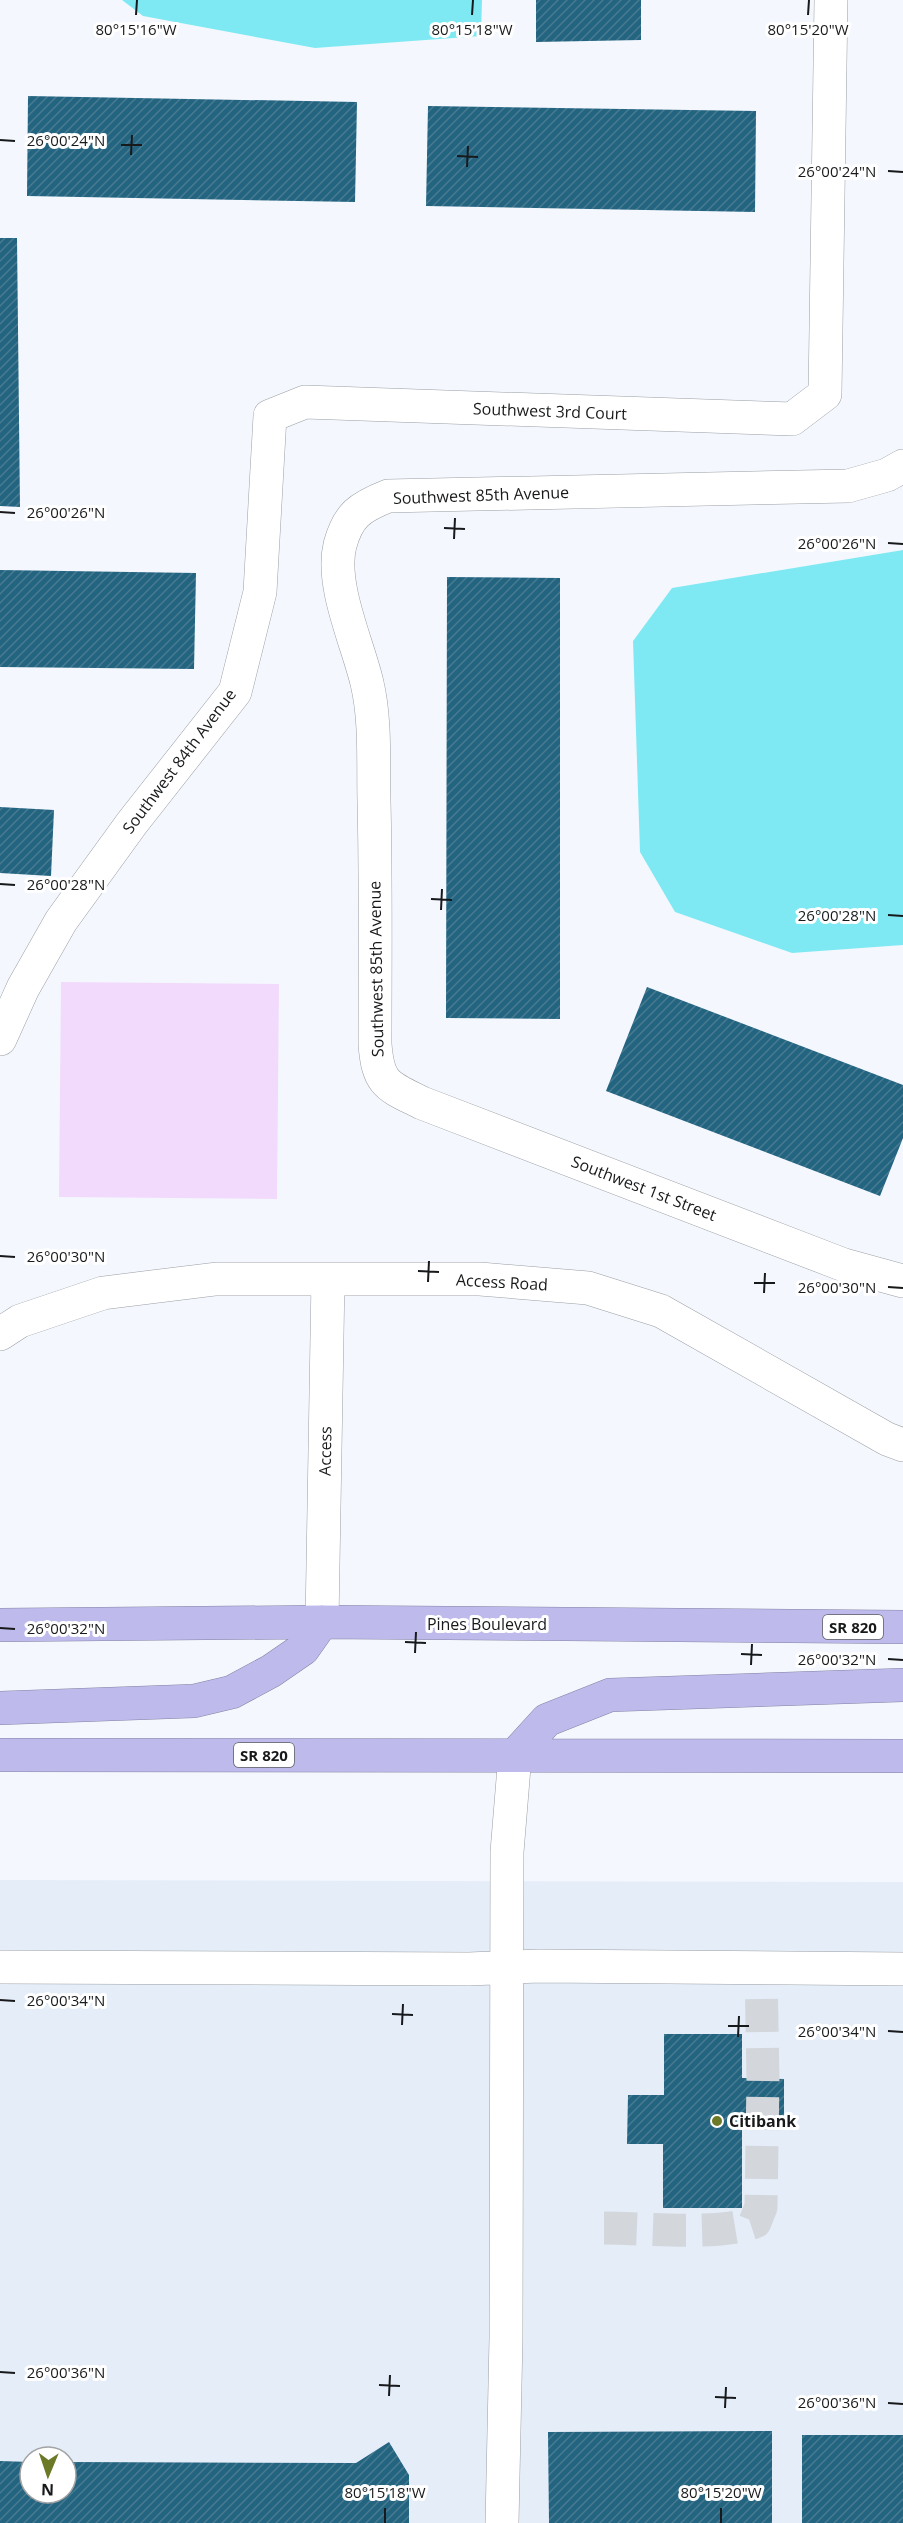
<svg xmlns="http://www.w3.org/2000/svg" width="903" height="2523" font-family="'Open Sans',sans-serif">
<style>
.built{fill:#e5edf9;fill-rule:evenodd}
.pitch{fill:#f2dafc}
.water{fill:#7fe9f3}
.building{fill:url(#building-hatch)}
.lines{fill:none;stroke-linecap:round;stroke-linejoin:round}
.minor-tunnel{stroke:#d3d7dc;stroke-width:33;stroke-dasharray:33 16;stroke-linecap:butt}
.minor-casing{stroke:#9b9fa4;stroke-width:34}
.highway-casing{stroke:#8482a3;stroke-width:34}
.minor{stroke:#fff;stroke-width:33}
.highway{stroke:#bebbec;stroke-width:33}
.ticks{fill:none;stroke:#17191b;stroke-width:2}
.poi-dot{fill:#6c7a28;stroke:#fff;stroke-width:2}
.labels{text-anchor:middle;dominant-baseline:central;stroke-width:6;stroke-linejoin:round;paint-order:stroke}
.shield{fill:#fff;stroke:#5d5e5f;stroke-width:1.5}
.shield-label{font-size:15px;font-weight:bold;fill:#17191b}
.street-label{font-size:16px;fill:#17191b;stroke:#fff}
.poi-label{font-size:16px;font-weight:bold;fill:#17191b;stroke:#fff;text-anchor:start}
.ticks-label{font-size:15px;text-anchor:middle;fill:#17191b;stroke:#fff;stroke-width:6;stroke-linejoin:round;paint-order:stroke}
</style>
<defs>
<pattern id="building-hatch" width="6" height="6" patternUnits="userSpaceOnUse" patternTransform="scale(1.5)"><rect width="6" height="6" fill="#236481"/><path d="M-1 1l2-2M0 6l6-6M5 7l2-2" fill="none" stroke="#487a90"/></pattern>
</defs>
<rect width="100%" height="100%" fill="#f4f8fe"/>
<path class="built" d="M0,1880L903,1882V2523H0ZM30,2457H66V2493H30Z"/>
<path class="pitch" d="M61,982L279,984L277,1199L59,1197Z"/>
<path class="water" d="M122,0H482L481,36L315,48L143,16Z
M903,550V945L792,953L675,912L640,852L633,641L672,588Z"/>
<path class="building" d="M536,0H641V40L536,42Z
M28,96L357,102L355,202L27,196Z
M428,106L756,111L755,212L426,206Z
M0,238H17L20,507L0,506Z
M0,570L196,573L194,669L0,667Z
M447,577L560,578V1019L446,1018Z
M0,807L54,810L51,876L0,873Z
M647,987L903,1085V1138L880,1196L606,1091Z
M664,2034H742V2078L784,2079V2122L742,2123V2208H663V2144H627L628,2095H664Z
M772,2431V2523H549L548,2432Z
M802,2435H903V2523H802Z
M389,2442L409,2475V2523H0V2461L30,2462V2493H66V2462L356,2463Z"/>
<g class="lines">
<path class="minor-tunnel" d="M604,2228C645,2228 720,2236 755,2222L761,2207L763,2079L761,1969"/>
<g class="minor-casing">
<path id="minor" d="M903,466L887,475L848,486L388,496C360,507 348,515 340,545C330,585 358,644 367,683C376,721 373,763 374,801C376,882 375,963 375,1044C378,1085 388,1086 422,1103L844,1265L903,1281
M0,1039L23,988L61,921L132,823L235,692L260,592L270,416L305,402L792,419L825,394L831,0
M0,1334L20,1321L103,1293L216,1279H480L588,1288L661,1311L887,1439L903,1445
M322,1622L328,1279
M0,1967L469,1969L539,1966L903,1969
M502,2523L506,2338L507,1852L515,1755"/>
</g>
<g class="highway-casing">
<path id="highway" d="M0,1625L322,1622L903,1627
M0,1708L194,1701L232,1692L271,1671L303,1649L322,1622
M0,1755L903,1756
M515,1755L547,1720L610,1695L903,1685"/>
</g>
<use href="#minor" class="minor"/>
<use href="#highway" class="highway"/>
</g>
<path class="ticks" d="M136,15L137,0M472,15L473,0M808,15L809,0M0,140L15,141M121,145H142M131,155L132,135M457,156L478,157M467,167L468,146M888,171L903,172M0,512L15,513M444,528L465,529M454,539L455,518M888,543L903,544M0,884L15,885M431,899L452,900M441,910L442,889M888,915L903,916M0,1256L15,1257M418,1271L439,1272M428,1282L429,1261M754,1283H775M888,1287L903,1288M764,1293L765,1273M0,1628L15,1629M405,1642L426,1643M415,1653L416,1632M741,1654L762,1655M888,1659L903,1660M751,1665L752,1644M0,2000L15,2001M392,2014L413,2015M402,2025L403,2004M728,2026H749M888,2031L903,2032M738,2037L739,2016M0,2372L15,2373M379,2385L400,2386M389,2396L390,2375M715,2397L736,2398M888,2403L903,2404M725,2408L726,2387M385,2523V2508M721,2523V2508"/>
<circle class="poi-dot" cx="717" cy="2121" r="6"/>
<g class="labels">
<g class="shield">
<rect x="823" y="1615" width="60" height="24" rx="4.5"/>
<rect x="234" y="1743" width="60" height="24" rx="4.5"/>
</g>
<g class="shield-label">
<text x="853" y="1627">SR 820</text>
<text x="264" y="1755">SR 820</text>
</g>
<g class="street-label">
<text transform="translate(550 411) rotate(2)">Southwest 3rd Court</text>
<text transform="translate(481 495) rotate(-2)">Southwest 85th Avenue</text>
<text transform="translate(179 761) rotate(-53)">Southwest 84th Avenue</text>
<text transform="translate(376 969) rotate(-91)">Southwest 85th Avenue</text>
<text transform="translate(644 1188) rotate(21)">Southwest 1st Street</text>
<text transform="translate(502 1282) rotate(3)">Access Road</text>
<text transform="translate(325 1451) rotate(-89)">Access</text>
<text x="487" y="1624">Pines Boulevard</text>
</g>
<g class="poi-label">
<text x="729" y="2121">Citibank</text>
</g>
</g>
<g class="ticks-label">
<text x="136" y="35">80°15'16"W</text>
<text x="472" y="35">80°15'18"W</text>
<text x="808" y="35">80°15'20"W</text>
<text x="66" y="146">26°00'24"N</text>
<text x="837" y="177">26°00'24"N</text>
<text x="66" y="518">26°00'26"N</text>
<text x="837" y="549">26°00'26"N</text>
<text x="66" y="890">26°00'28"N</text>
<text x="837" y="921">26°00'28"N</text>
<text x="66" y="1262">26°00'30"N</text>
<text x="837" y="1293">26°00'30"N</text>
<text x="66" y="1634">26°00'32"N</text>
<text x="837" y="1665">26°00'32"N</text>
<text x="66" y="2006">26°00'34"N</text>
<text x="837" y="2037">26°00'34"N</text>
<text x="66" y="2378">26°00'36"N</text>
<text x="837" y="2408">26°00'36"N</text>
<text x="385" y="2498">80°15'18"W</text>
<text x="721" y="2498">80°15'20"W</text>
</g>
<g transform="translate(48 2475) rotate(182)"><circle r="28" fill="#ffffff" stroke="#a2a3a4" stroke-width="1.5"/>
<path d="M0-4.5L10 22L0 15L-10 22Z" fill="#6c7a28"/>
<text y="-9" font-size="16" font-weight="bold" text-anchor="middle" fill="#17191b">N</text>
</g>
</svg>
